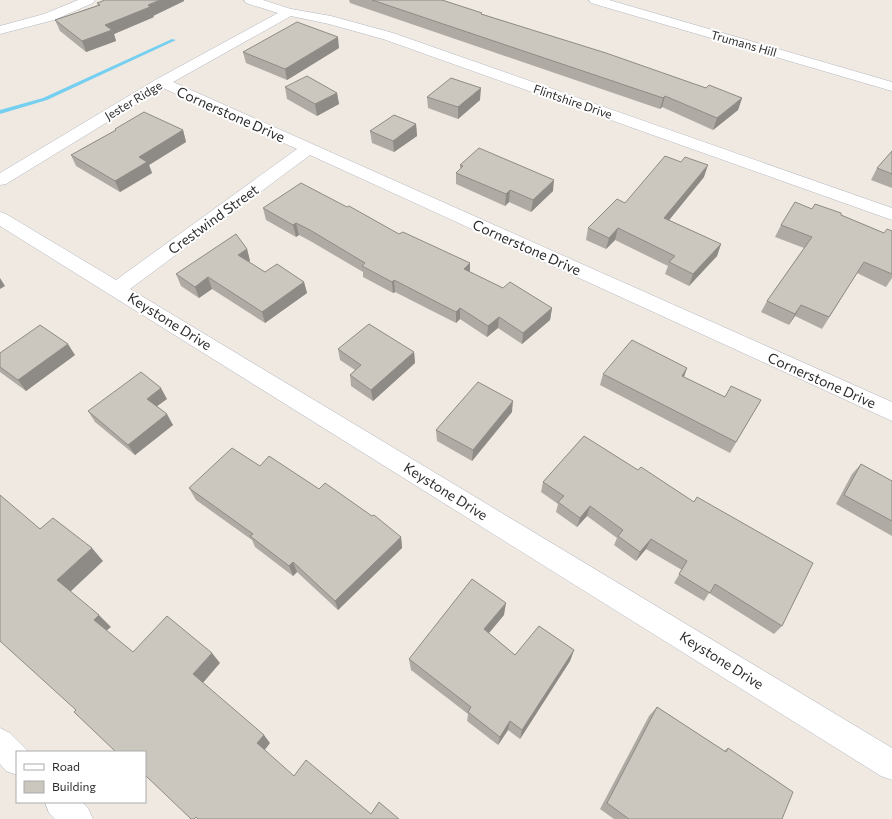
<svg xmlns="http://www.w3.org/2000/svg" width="892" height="819" font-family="Commissioner,sans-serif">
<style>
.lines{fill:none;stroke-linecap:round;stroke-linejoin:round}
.stream{fill:#75cff0;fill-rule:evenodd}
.street-casing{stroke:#b4b7c1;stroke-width:1}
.street{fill:#fff;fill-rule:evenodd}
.wall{fill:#afaba4}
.shaded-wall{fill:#8e8b86}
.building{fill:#cbc7bf;stroke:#8e8b86}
.labels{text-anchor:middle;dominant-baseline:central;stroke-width:4;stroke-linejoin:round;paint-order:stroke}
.far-street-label{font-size:12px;fill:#2e2e2e;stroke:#fff}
.street-label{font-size:14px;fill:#2e2e2e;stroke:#fff}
</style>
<rect width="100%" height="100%" fill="#efe9e1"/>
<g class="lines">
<path class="stream" d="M172,39L176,40L47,100L0,114V110L43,98Z"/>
<g class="street-casing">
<path id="street" d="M78,0H95L93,3L54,20L0,34V26L44,14Z
M244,0H263L291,9L331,16L393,33L892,208V220L383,39L329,24L291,16L173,82L892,402V421L310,155L130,289L892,748V780L881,776L0,226V212L6,214L116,280L297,149L163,88L6,184L0,185V173L157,79L278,13L246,3Z
M589,0H609L892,82V91L591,3Z
M0,728L10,733L29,752H17V775L6,771L0,764Z
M45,802H82L88,808L93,819H55L49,813Z"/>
</g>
<use href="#street" class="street"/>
</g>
<path class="wall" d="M105,0H184V1L153,16L154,17L114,34L116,41L86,52L60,31L55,20L98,5L97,3Z
M349,0H442L482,13V14L706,88L742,98L738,110L713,130L662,107L660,109L350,3Z
M339,48L287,80L246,63L243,52Z
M285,87L337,93L339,104L317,116L287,99Z
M427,97L480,100L458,119L428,108Z
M416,124L417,136L394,152L372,143L370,131Z
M115,129L183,130L186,142L149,165L152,173L120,192L76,166L71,155L116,130Z
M892,151V188L871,180L877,168Z
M460,165L553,191L531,212L509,202L505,206L456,184V173L460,169Z
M704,177L669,220L721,244L717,256L689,286L665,274L668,266L615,240L606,249L586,240L588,228L625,203Z
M263,208L399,234L470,272L503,288L552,308L550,320L522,344L498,328L487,337L460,319L456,323L395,292L393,293L363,277V272L312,242L299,235L296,237L266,220Z
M812,209L841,215L884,233L892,231V278L886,287L857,273L822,329L795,316L789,325L761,312L767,301L804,248L775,237L781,225Z
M247,249L250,261L249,262L265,272L304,282L307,293L265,323L212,289L199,298L181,286L176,274Z
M338,349L414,352L415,363L373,401L351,386L350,375L355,370L340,360Z
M0,353L75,355L26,391L0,372Z
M687,368L684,377L725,397L761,400L730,453L600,385L603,374Z
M167,399L157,406L173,425L135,455L95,422L88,411Z
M512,412L472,461L437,441L436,430Z
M584,436L782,626L774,634L709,593L704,601L674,583L682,570L646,549L636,561L614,545L617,538L587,516L577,527L556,512L558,504L541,492L543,482Z
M861,464L892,481V536L836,504L852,474Z
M260,466L319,489L401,537L402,548L338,610L297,572L293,576L255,547L252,540L196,500L189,488Z
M504,615L489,633L515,655L574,650L570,661L520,739L508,730L498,745L467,721L468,714L411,670L409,659Z
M657,707L724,751L728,748L782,819H614L600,809L649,716Z"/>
<path class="shaded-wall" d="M160,0H184V1L153,16L154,17L114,34L116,41L86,52L82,41L105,25Z
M338,37L339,48L287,80L285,69Z
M481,88L480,100L458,119V107Z
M337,93L339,104L317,116L315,104Z
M665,96L662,107L660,109L663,98Z
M742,98L738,110L713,130L717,118Z
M416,124L417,136L394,152L393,141Z
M183,130L186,142L149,165L152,173L120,192L115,181L139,157Z
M708,165L704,177L661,230L664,218Z
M554,180L553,191L531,212L533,200Z
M510,190L509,202L505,206L506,194Z
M296,223L299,235L296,237L293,225Z
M618,228L615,240L606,249L609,238Z
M721,244L717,256L689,286L693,274Z
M247,249L250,261L242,267L238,255Z
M470,263V275L464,269Z
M208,277L212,289L199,298L195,287Z
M0,278L5,286L0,289Z
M394,280L395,292L393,293L392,282Z
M304,282L307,293L265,323L262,312Z
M801,305L795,316L789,325L795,314Z
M460,308V319L456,323V312Z
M552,308L550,320L522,344L523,333Z
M499,317L498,328L487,337L488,326Z
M68,344L75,355L26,391L18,380Z
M414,352L415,363L373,401L371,390Z
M687,368L683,379L682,376Z
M161,388L167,399L153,409L147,399Z
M513,401L512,412L472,461L473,450Z
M167,414L173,425L135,455L128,445Z
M590,506L587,516L577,527L580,518Z
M401,537L402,548L338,610L335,601Z
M651,539L646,549L636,561L640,552Z
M92,548L103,561L70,592L57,580Z
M293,562L297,572L293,576L289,566Z
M506,603L504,615L483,640L484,629Z
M99,615L111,627L106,631L94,620Z
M574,650L570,661L520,739L522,730Z
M212,653L220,663L202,684L193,674Z
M510,721L508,730L498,745L500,737Z
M264,735L270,743L264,751L257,743Z"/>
<path class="building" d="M105,0H160L148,5L150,7L105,25L112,30L82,41L55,20L100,5L97,3Z
M372,0H442L482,13L481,14L606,53L706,88L709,85L742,98L717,118L665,96L663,98Z
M297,22L338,37L285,69L243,52Z
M307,76L337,93L315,104L285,87Z
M451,78L481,88L458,107L427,97Z
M144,112L183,130L139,157L147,162L115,181L71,155L116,130L115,129Z
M394,115L416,124L393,141L370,131Z
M479,148L554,180L533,200L510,190L506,194L456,173L463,166L460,165Z
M892,151V174L877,168Z
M665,156L681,162L685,157L708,165L664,218L721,244L693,274L669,262L675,256L618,228L609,238L588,228L617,199L625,203Z
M301,183L347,207L349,206L399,234L403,232L470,263L464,269L503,288L510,282L552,308L523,333L499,317L488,326L460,308L456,312L394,280L392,282L362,266L365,263L310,230L296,223L293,225L263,208Z
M795,202L812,209L815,204L841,213V215L884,233L887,229L892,231V274L864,262L829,317L801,305L795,314L767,301L812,237L781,225Z
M236,234L247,249L238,255L265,272L277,264L304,282L262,312L208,277L195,287L176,274Z
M369,324L414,352L371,390L350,375L361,365L338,349Z
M40,325L68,344L18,380L0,367V353Z
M632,340L687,368L682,376L725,397L731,386L761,400L736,442L603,374Z
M141,372L161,388L147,399L167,414L128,445L88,411Z
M478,382L513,401L473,450L436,430Z
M584,436L638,470L641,467L694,502L697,497L813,563L782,626L715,584L710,593L679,574L687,561L651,539L640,552L618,536L623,530L590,506L580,518L558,502L564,496L543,482Z
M232,448L260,466L269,456L319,489L325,483L372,516L374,515L401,537L335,601L293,562L289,566L250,536L253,534L189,488Z
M861,464L892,481V521L844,495Z
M0,495L40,529L53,518L92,548L57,580L99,615L94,620L133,652L167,616L212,653L193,674L264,735L257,743L294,776L306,760L371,814L379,802L399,819H198L196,817L194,819H191L145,775V752H116L74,712L76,710L0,641Z
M472,579L506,603L484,629L515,655L539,626L574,650L522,730L510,721L500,737L468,712L471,707L409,659Z
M657,707L726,752L728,748L793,792L782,819H629L607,803Z"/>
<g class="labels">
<g class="far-street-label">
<text transform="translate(744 43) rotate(16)">Trumans Hill</text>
<text transform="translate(133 100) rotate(-31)">Jester Ridge</text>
<text transform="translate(573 101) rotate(19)">Flintshire Drive</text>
</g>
<g class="street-label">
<text transform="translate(231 114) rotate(24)">Cornerstone Drive</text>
<text transform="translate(213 219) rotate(-36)">Crestwind Street</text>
<text transform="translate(527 247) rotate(24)">Cornerstone Drive</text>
<text transform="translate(170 321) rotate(32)">Keystone Drive</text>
<text transform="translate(822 380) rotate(24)">Cornerstone Drive</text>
<text transform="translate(446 491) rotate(32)">Keystone Drive</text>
<text transform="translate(722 660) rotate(32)">Keystone Drive</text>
</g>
</g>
<rect x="16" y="751" width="130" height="52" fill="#ffffff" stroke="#ababab"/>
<rect x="24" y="764" width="20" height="6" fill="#ffffff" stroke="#ababab"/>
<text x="52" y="771" font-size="12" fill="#2e2e2e">Road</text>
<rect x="24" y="781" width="20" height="12" fill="#cbc7bf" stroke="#ababab"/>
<text x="52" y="791" font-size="12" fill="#2e2e2e">Building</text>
</svg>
